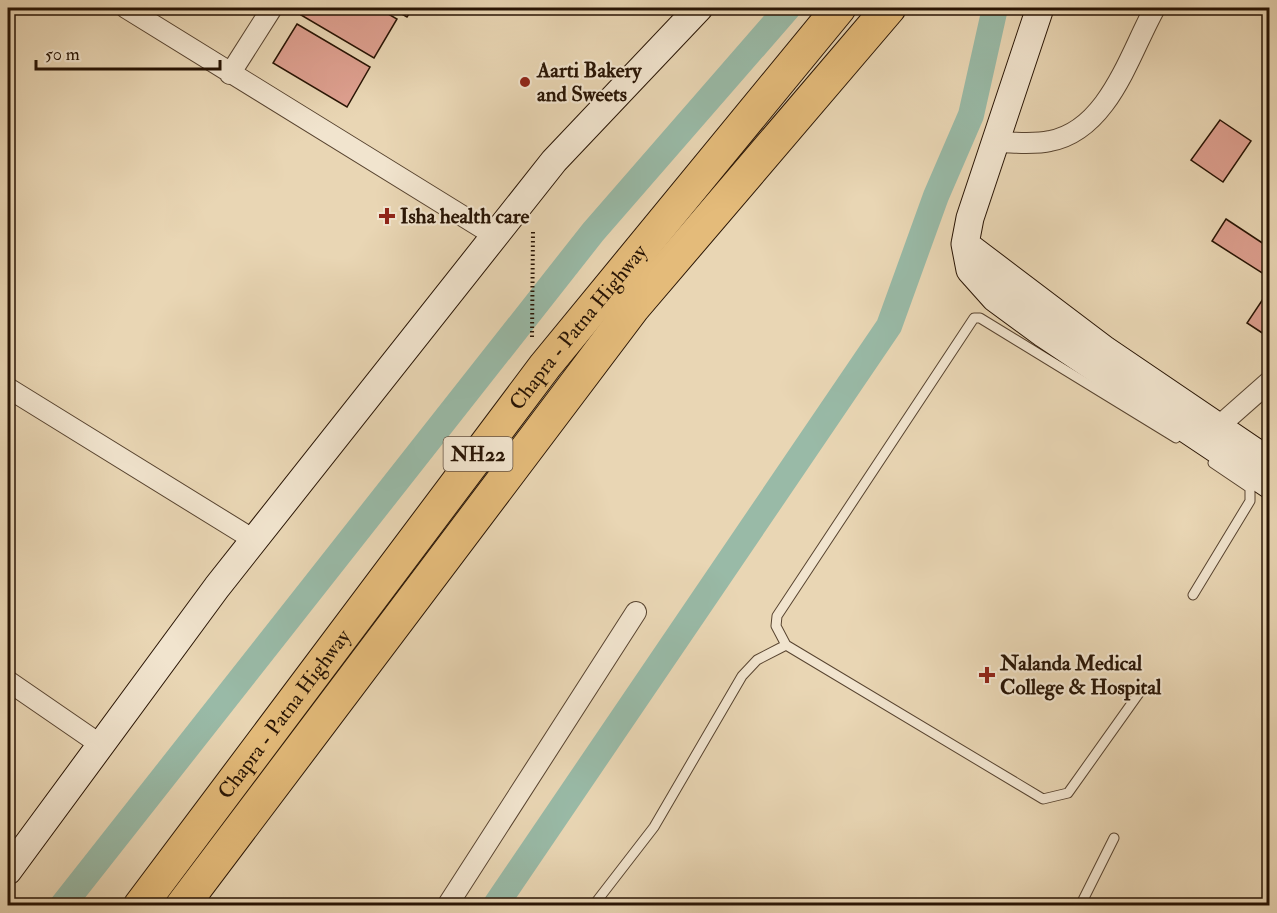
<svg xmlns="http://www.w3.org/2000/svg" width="1277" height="913" font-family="'IM FELL Double Pica',serif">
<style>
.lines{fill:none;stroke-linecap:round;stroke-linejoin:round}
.canal{stroke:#99baa7;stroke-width:26}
.building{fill:#dea090;stroke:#281404;stroke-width:1.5}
.lane-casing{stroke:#584430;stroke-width:11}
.street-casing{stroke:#584430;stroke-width:22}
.secondary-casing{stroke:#281404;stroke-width:29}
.highway-casing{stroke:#281404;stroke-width:35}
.path{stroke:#281404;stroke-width:4;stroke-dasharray:1.5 3;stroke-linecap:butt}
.lane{stroke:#f1e4ce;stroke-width:9}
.street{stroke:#f1e4ce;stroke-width:20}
.secondary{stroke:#f1e4ce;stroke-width:27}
.highway{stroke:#e4bb7a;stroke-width:33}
.poi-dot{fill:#8f2418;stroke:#f1e4ce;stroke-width:2}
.labels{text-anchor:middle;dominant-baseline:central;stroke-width:4.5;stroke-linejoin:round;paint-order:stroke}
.shield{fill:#f1e4ce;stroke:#645241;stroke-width:1.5}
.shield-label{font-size:20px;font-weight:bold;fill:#281404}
.poi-label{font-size:21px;font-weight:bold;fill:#281404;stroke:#f1e4ce;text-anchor:start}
.street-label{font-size:21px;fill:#281404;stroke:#f1e4ce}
</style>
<rect width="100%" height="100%" fill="#e9d6b4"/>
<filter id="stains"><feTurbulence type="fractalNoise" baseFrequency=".00333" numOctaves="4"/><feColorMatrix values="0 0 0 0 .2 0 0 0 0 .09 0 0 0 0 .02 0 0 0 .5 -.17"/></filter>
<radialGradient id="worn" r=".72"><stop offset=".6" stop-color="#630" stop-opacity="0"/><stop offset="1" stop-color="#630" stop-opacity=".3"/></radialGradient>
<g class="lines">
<path class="canal" d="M62,906L593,232L788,8
M495,906L889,326L936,196L971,115L995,8"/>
</g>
<path class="building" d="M306,8H378L397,19L374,58L301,15Z
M391,8H413L407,17Z
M297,24L370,67L347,107L273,63Z
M1220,120L1251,141L1223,182L1191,160Z
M1226,219L1270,248V278L1212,241Z
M1269,290H1270V338L1247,323Z"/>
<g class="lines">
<g class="lane-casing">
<path id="lane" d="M1193,595L1250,501V488L1213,463
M1142,689L1068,793L1043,799L786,645L776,626L777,616L974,318H980L1176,438L1177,435
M593,906L654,827L742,676L757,660L786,645
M1080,906L1114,838"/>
</g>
<g class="street-casing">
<path id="street" d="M126,8L495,236
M230,74L272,8
M995,142C1012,142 1033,145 1050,141C1109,130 1130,52 1155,8
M8,388L254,540
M1219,426L1270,381
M8,681L101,745
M447,906L636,612"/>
</g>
<g class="secondary-casing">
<path id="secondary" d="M1040,8L970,218L965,244L970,270L995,298L1044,334L1270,485
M965,244L1105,350L1270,462
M8,871L217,587L554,161L699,8"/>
</g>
<g class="highway-casing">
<g id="highway">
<path id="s1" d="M140,906L545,366L839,8"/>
<path d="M182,906L633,308L889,8"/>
</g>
</g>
<path class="path" d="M532,337L533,231"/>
<use href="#lane" class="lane"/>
<use href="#street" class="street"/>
<use href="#secondary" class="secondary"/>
<use href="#highway" class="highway"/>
</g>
<g class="poi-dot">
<circle cx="525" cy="82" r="6"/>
<path d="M384 207h6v6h6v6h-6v6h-6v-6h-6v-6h6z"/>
<path d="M984 666h6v6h6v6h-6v6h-6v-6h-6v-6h6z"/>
</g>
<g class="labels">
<rect class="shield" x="443.5" y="437" width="69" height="34" rx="4.5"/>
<g class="shield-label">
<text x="478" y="454">NH22</text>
</g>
<g class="poi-label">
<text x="537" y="70">Aarti Bakery<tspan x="537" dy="24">and Sweets</tspan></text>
<text x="400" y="216">Isha health care</text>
<text x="1000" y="663">Nalanda Medical<tspan x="1000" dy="24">College &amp; Hospital</tspan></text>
</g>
<g class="street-label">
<text stroke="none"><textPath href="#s1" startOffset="726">Chapra - Patna Highway</textPath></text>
<text stroke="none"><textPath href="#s1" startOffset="240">Chapra - Patna Highway</textPath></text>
</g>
</g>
<rect width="1277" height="913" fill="none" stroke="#e9d6b4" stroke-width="30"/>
<rect x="9" y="9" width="1259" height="895" fill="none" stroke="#281404" stroke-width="3"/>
<rect x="15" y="15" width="1247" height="883" fill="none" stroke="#281404" stroke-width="1.5"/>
<path d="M36 60v9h184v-9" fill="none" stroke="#281404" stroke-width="3"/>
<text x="45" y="60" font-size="18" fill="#281404" stroke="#f1e4ce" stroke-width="4.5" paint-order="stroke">50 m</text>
<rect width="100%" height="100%" filter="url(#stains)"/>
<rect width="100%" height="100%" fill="url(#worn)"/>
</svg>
